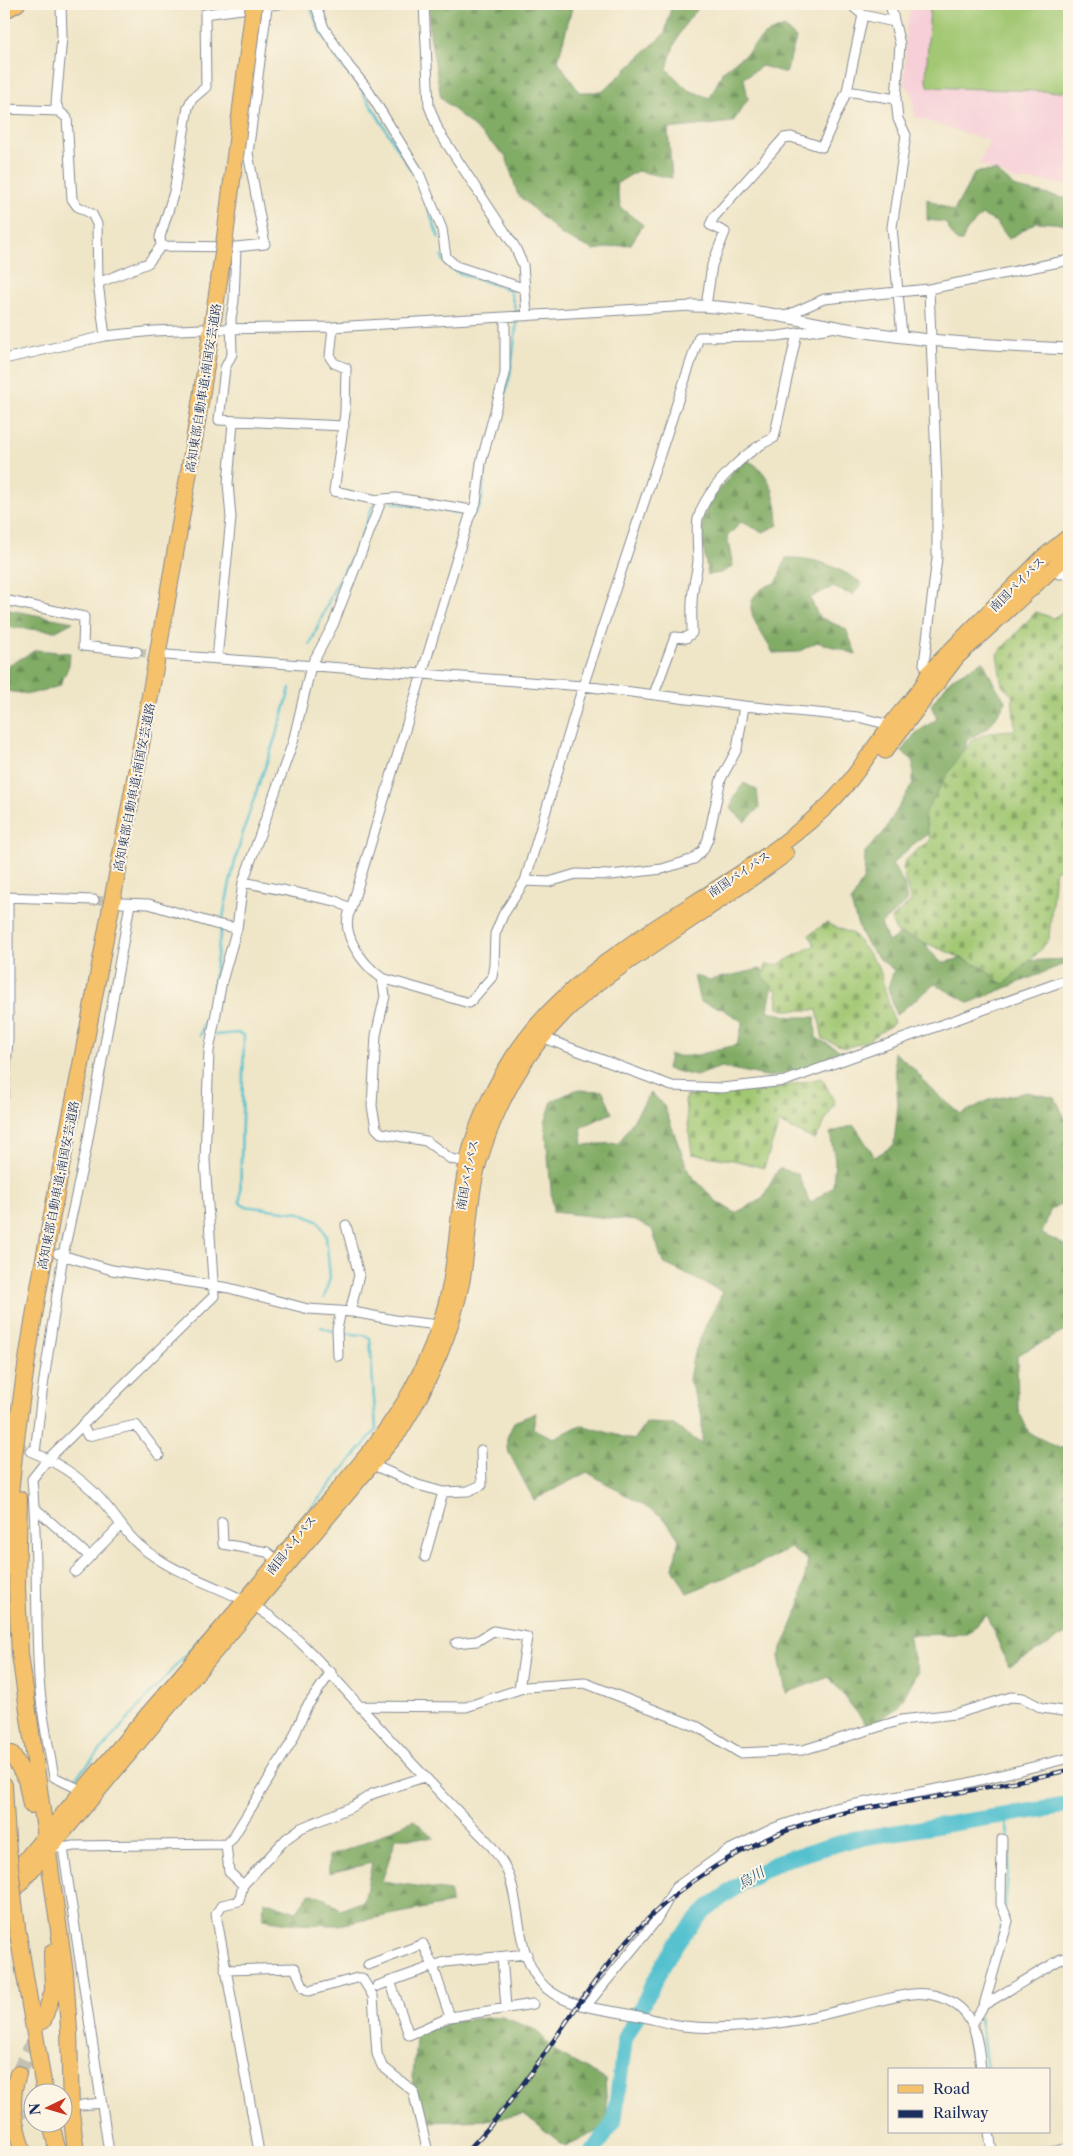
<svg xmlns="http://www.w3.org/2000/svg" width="1073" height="2156" font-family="'Libre Caslon Text','Noto Serif JP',serif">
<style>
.built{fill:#f6cfd8}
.forest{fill:url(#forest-firs);stroke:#4e6e62}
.cemetery{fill:url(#cemetery-stones);stroke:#5e7c68}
.pitch{fill:#a2c873;stroke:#5e7c68}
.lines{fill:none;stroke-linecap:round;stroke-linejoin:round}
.stream{stroke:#55c1cf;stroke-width:2.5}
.river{stroke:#55c1cf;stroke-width:16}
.minor-tunnel{stroke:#c5c1b2;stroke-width:9;stroke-dasharray:9 4.5;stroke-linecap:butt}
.motorway-tunnel{stroke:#c5c1b2;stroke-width:16;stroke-dasharray:16 8;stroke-linecap:butt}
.minor-casing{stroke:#858a92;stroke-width:11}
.tertiary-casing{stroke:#858a92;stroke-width:13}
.primary-casing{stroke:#858a92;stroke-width:16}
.trunk-casing{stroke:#858a92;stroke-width:17}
.motorway-casing{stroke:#858a92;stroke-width:18}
.minor{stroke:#fff;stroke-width:9}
.tertiary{stroke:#fff;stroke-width:11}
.primary{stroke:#f5c16b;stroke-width:14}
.trunk{stroke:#f5c16b;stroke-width:15}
.motorway{stroke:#f5c16b;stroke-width:16}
.rail-casing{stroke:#1b2f5e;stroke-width:4.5}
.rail{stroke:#fcf5e5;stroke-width:2.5;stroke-dasharray:8;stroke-linecap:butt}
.motorway-bridge-casing{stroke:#858a92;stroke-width:18;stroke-linecap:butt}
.motorway-bridge{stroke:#f5c16b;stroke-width:16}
.labels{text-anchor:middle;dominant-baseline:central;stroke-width:4;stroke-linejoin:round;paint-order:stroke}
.street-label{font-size:12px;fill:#1b2f5e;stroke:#fcf5e5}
.water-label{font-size:14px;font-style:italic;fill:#2c5b80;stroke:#fcf5e5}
</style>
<defs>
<pattern id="forest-firs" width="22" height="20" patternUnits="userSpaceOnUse" patternTransform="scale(1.25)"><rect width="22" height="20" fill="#81ac65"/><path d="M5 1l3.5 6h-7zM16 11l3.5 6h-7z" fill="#698c56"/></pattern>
<pattern id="cemetery-stones" width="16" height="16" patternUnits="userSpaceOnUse" patternTransform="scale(1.25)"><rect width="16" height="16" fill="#a2c873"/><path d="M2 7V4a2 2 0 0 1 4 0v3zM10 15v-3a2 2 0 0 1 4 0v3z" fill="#83a362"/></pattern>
</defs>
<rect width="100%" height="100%" fill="#fcf5e5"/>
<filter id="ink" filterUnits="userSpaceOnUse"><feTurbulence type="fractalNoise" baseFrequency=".02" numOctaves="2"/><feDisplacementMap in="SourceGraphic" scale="10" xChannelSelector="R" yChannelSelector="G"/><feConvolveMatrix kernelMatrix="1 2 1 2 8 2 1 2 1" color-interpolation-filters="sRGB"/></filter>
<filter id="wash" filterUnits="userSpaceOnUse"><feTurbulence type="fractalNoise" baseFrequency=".0096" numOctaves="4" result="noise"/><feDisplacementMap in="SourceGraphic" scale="20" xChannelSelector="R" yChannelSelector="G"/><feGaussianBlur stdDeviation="1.12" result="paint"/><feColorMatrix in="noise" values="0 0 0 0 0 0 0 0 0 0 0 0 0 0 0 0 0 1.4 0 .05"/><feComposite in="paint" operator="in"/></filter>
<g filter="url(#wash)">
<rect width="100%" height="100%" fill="#efe5c7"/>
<path class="built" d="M912,4H1069V186L1044,181H1019L979,164L989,141L915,117L912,93L905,84L906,28Z"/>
<path class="forest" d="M429,4H573L558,61L579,92H602L665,33L672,4H702C683,23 673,43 667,69L688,90L710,98L723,71L746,54L764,35L784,27L796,38L786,73L762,66L744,78L748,99L733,122L668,129L672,178L637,171L616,184L621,208L643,225L631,244L594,250L563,236L518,195L506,156L441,98L430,36Z
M996,171L1016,188L1069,199V224L1036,222L1009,239L996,222L982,215L967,230L962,241H956L945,222L927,220V199L954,211L975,172Z
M747,460C772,472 777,500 778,525L763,532L741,522L727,537L733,566L721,573L708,575L702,539L703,518L709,504L735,469Z
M786,558C815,557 838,567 862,583L853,595L832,587L810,598L819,617L846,629L856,654L817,642L798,652L773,653C757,623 731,598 777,582Z
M4,609L73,622L56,631L4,627Z
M36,650L70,653L69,665L60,686L30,694L4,691V668Z
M983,661L993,682L1006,702L988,728L967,740L959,767L929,833L915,843L892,864L904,884L907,902L881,924L888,942L908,929L923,932L928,949L942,963L966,957L1016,961L1069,959V962L969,1003L935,984L896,1015L888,987L894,970C865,949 860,936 851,902L864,878L865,852L884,832L913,783V760L901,751L916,733L937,719L931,705L951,679Z
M744,783L757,790L759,808L745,822L731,809L734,797Z
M761,969L773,982L768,1011L792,1017H815L816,1038L845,1053L826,1062L771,1077L721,1067L696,1076L667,1069L670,1055C693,1060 714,1049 737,1045L743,1022L721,1008L700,1002L694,976L710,980Z
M894,1052L912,1067L931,1089L961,1114L989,1100L1027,1092L1055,1098L1069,1126V1199L1050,1211L1042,1234L1069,1247V1329L1017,1355L1018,1409L1029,1433L1059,1448L1069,1447V1602L1066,1608L1069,1632L1009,1667L986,1614L968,1634L908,1635L918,1673L898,1706L869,1728L829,1677L786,1693L779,1656L800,1605L808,1560L790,1548L770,1559L687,1593L673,1568L679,1539L663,1517L587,1472L534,1500L507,1449V1438L514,1422L536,1413L533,1429L554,1438L581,1425L634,1440L646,1423L672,1424L702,1444V1415L689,1380L693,1357L707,1322L723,1292L663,1263L652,1229L636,1221L553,1212L545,1123L552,1101L576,1090L603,1091L612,1113L581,1127L583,1145L619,1143L651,1092L664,1106L689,1173L716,1201L735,1213L762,1199L779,1168L798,1174L810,1203L833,1187L835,1160L830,1133L854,1125L875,1157L894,1145L898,1104Z
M414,1820L434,1838H396L382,1881L450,1891L451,1903L339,1925L296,1924L263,1919L264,1901L296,1912L310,1893L328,1900L340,1910L364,1901L372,1863L329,1873V1856C359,1847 385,1832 414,1820Z
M502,2017L536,2030L557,2053L605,2079L608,2126L565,2146L524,2114L486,2120L426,2122L411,2098L417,2028L459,2020Z"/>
<path class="cemetery" d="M1069,608V868L1055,870L1049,939L1037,954L1004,984C992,979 991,972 983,968C954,954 926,943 896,932L891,919L911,902C900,861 896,866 930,840L924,815C931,802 963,746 973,740C987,731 1000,731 1015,730L1012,695L1002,686L997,654L1036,612L1053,618Z
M826,923L853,934L879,967L894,1023L868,1041L845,1048L823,1039L817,1010H784L778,1008L777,991L763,977L766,965H777L815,945L809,935Z
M822,1078L835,1103L815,1140L779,1123L764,1168L733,1160L692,1154L685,1101L688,1095L772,1089Z"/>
<path class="pitch" d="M930,4H1069V89L1063,92L929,87L926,80Z"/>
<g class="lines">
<path class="stream" d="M309,4L319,29L340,64L359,86L416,178L439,238
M442,256C445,277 493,280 510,291L516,311
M391,502L467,515
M475,513L479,509L482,499L486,466L510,376L517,321
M310,645L334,589L358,546L372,507L376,504
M216,1035L237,1033L244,1035L240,1203L244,1206L300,1213L319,1222L326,1236L330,1277L324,1298
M200,1036L203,1024L210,1016C216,956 224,898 241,840C255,788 278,739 290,688
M321,1327L335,1332
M239,1595L376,1430L370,1338L364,1335L340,1333
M73,1781L235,1599
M1005,1814L1010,1850L1005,1908
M4,1918L9,1912
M993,1956L1003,1918
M979,2009L991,1964
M980,2017L987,2070
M984,2132L987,2152"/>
<path class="river" d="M592,2152L614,2122L625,2039L664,1963L680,1938L705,1910L743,1882L780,1861L854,1839L1069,1805"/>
</g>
</g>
<g filter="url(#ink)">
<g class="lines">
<path class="minor-tunnel" d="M137,652L160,655
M94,900L116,902
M4,1440L30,1451
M10,2115L32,2112"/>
<path class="motorway-tunnel" d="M18,2074L39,2031"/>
<g class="minor-casing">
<path id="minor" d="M61,4L62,37L56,103L59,111L67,118L72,199L77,206L92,214L97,224L98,283L105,336
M315,4L324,28L348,65L366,87L419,173L442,229L446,257L456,266L523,288
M424,4L429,106L439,132L515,247L523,265L527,316
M850,4L863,15L894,22
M890,4L900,44L896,99L898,119L906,135L892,227L902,336
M847,91L863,15
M4,109L59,111
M161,246L236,247L265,244L248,153L267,7
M236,247L234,301L231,318L232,354L225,368L219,420L344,426
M98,283L148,263L161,246L160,237L174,192L188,107L192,99L206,87L205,14L279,4
M929,289L937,484V558L924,664L930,674
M706,306L712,265L725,232L710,225L714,217L784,138L791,137L822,147L847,91L896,99
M505,317V374L481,463L476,503L469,518L351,909C338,932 363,965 382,978L469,1003L492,977L494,965L495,934L503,915L525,881L583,686L699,337L778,336L831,328
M783,317L824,299L929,289L1069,260
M333,327L330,357L334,363L346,368L345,413L334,491L382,501
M222,329L333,327L692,306
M4,359L105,336L154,331L203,329
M1051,568L1059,574L1069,573
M4,600L84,617L83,646L137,652
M166,655L583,686L744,706L858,717L894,726
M217,659L231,518L228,483L233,422
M654,694L675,637L686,638L692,633C692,619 691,605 693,591C694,581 697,572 698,561C698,550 696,528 698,519C705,490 747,449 774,438L797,333
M525,881L549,882L576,874L611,875L662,869L694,859L703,850L708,839L721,779L737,749L744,706
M243,882L336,901L351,909
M4,897L94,900
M121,903L149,904L215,924L237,928
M382,978L385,996L376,1035L372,1106L376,1128L381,1133L426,1141L451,1159L472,1163
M544,1038L672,1086L722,1088L785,1081L1069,979
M4,1095L8,1039V897
M346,1225L359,1275L350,1312
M58,1254L112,1270L229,1288L308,1309L353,1312L395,1320L439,1325
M338,1356L337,1329L341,1311
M82,1425L88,1436L136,1425L159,1455
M30,1451C59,1463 88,1482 108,1508C119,1521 127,1535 139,1545C177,1578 229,1587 268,1615C305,1642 334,1678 364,1711C405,1756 446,1800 489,1843C498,1855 507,1867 511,1882C521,1917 518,1962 546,1988C568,2007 601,2009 628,2014C647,2017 665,2023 683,2026C717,2030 751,2027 785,2022C815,2018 844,2009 874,2002C897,1997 916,1989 940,1997C975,2008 978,2038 981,2070
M35,1453L42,1393L63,1255L86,1150L130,904
M373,1465L418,1485L443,1492L425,1557
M443,1492L468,1491L482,1485L481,1450
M35,1508L90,1557
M222,1522L223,1544L267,1552L278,1561
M75,1572L121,1525
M456,1643L477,1641L493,1631L527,1637L519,1689
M359,1706L466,1707L526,1687L585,1683L698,1727L740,1753L803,1750L901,1720L955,1714L1011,1697L1023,1698L1042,1708L1069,1712
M81,1790L54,1777C48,1744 41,1712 39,1678C35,1612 38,1545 32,1479L48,1459L214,1296L205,1160L209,1051L222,981L237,928L243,882L293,742L311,666L333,625L382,499L396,498L472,510
M226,1844L232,1839L292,1741L306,1708L331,1672
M48,1848H63L109,2152
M63,1848L73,1846L226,1844L229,1872L243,1885
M502,1957L506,2007
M368,1965L423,1944L433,1966L450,2017L409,2035L390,1981
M225,1970L295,1968L304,1988L309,1991L357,1978H362L373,1996L377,2054L382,2066L413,2091L428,2152
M377,1986L445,1962L527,1954
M984,2005L1008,1921L1001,1904L1002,1839
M586,2006L655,1922L675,1888L727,1851L774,1828L830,1809L964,1784L1069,1758
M450,2017L533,2004
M973,2023L984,2005L1061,1959L1069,1957
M82,2105L101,2103
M4,2116H5
M989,2132L992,2152
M259,2152L216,1914L222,1905L239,1901L243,1885L286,1839L301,1828L354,1806L372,1794L424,1777
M1051,2152L1069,2148"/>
</g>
<g class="tertiary-casing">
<path id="tertiary" d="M692,306C755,306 817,326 880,334C943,343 1006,346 1069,349"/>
</g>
<g class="primary-casing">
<path id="primary" d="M4,12L18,4"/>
</g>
<g class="trunk-casing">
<path id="trunk" d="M885,751L957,657L1069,554
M4,1886C97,1769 198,1659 293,1543C331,1496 374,1452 405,1401C424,1368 441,1328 449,1291C458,1248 458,1202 468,1159C482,1100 518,1039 563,998C641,924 745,883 824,809C851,784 870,752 892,723C904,706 922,692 929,672L1043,557L1069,536
M4,1903L400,1431C429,1384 451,1336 462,1281C469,1242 468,1200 479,1162C495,1107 524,1053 565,1012C591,986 622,966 652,946C697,915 743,886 786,854"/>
</g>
<g class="motorway-casing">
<path id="motorway" d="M19,1499L17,1588L20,1654L65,1973L69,2030L71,2112L76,2152
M4,1569C15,1381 56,1197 91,1013C139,760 186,508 223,253
M12,1754L26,1779L31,1805
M4,1785L7,1840
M17,1928L45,2094
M43,2021L53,1991L52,1953
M18,2074C8,2101 15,2126 23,2152
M51,2124L58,2152"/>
</g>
<use href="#minor" class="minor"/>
<use href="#tertiary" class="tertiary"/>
<use href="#primary" class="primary"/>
<use href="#trunk" class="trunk"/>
<use href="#motorway" class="motorway"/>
<g class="rail-casing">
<path id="rail" d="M466,2152C532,2086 573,2000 636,1931C682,1882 743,1845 807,1823C845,1810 885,1805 925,1799C973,1790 1021,1781 1069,1770"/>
</g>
<use href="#rail" class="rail"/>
<g class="motorway-bridge-casing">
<path id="motorway-bridge" d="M223,253L254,4
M7,1840L17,1928"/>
</g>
<use href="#motorway-bridge" class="motorway-bridge"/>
</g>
</g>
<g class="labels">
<g class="street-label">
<text transform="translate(203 388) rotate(-81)">高知東部自動車道;南国安芸道路</text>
<text transform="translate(1017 584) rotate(-45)">南国バイパス</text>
<text transform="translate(134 787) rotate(-79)">高知東部自動車道;南国安芸道路</text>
<text transform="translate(739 874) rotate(-34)">南国バイパス</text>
<text transform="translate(467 1175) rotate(-79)">南国バイパス</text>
<text transform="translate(58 1185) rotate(-79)">高知東部自動車道;南国安芸道路</text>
<text transform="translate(291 1545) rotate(-51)">南国バイパス</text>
</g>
<g class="water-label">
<text transform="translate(751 1878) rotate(-31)">烏川</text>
</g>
</g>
<rect width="1073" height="2156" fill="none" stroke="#fcf5e5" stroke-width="20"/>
<rect x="888" y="2068" width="162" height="65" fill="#fcf5e5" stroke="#a2a6af"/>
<rect x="898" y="2085" width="25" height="8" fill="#f5c16b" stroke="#a2a6af"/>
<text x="933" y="2094" font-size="15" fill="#1b2f5e">Road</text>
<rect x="898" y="2110" width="25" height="8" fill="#1b2f5e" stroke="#a2a6af"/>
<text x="933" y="2118" font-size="15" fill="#1b2f5e">Railway</text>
<g transform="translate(48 2108) rotate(265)"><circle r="24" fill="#fcf5e5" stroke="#a2a6af"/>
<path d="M0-4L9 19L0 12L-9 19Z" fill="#c8321e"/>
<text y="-8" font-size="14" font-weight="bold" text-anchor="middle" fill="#1b2f5e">N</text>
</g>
</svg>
